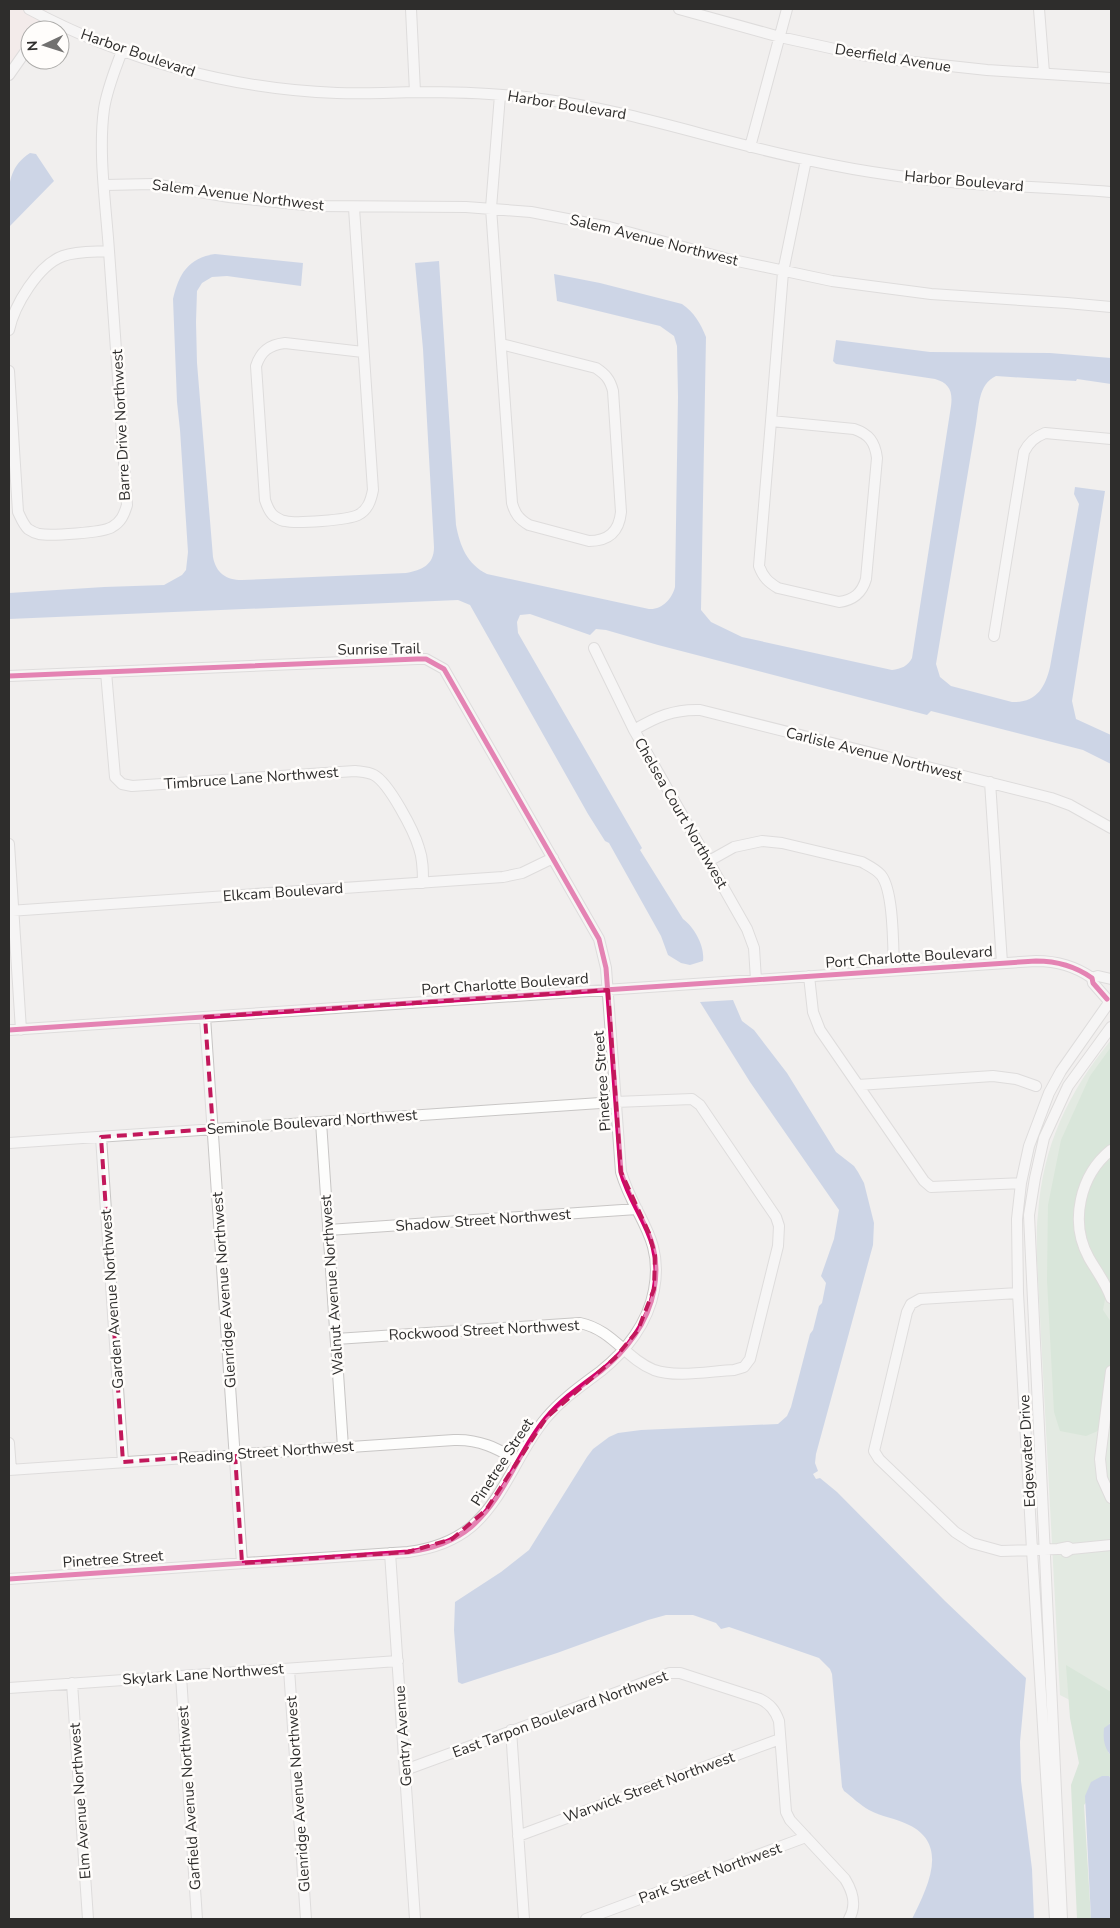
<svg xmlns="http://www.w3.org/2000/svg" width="1120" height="1928" font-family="'Nunito Sans',sans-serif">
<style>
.commercial{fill:#f6e6e5}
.green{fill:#d2e5d2}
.forest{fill:#bddbc0}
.water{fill:#a3b7dc}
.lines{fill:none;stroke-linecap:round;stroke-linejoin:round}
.minor-casing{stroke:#c8c6c5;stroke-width:12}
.minor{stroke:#fdfdfc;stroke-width:10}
.cycleway-casing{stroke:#fffdfb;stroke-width:8}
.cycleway{stroke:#d6006c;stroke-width:5}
.marked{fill:none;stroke:#c2185b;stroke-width:4;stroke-dasharray:10 6;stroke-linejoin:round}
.labels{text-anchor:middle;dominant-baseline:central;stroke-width:5;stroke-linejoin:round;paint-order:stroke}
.street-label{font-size:15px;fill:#2e2d2c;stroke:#fffdfb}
</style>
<rect width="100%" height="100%" fill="#f1efee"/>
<path class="commercial" d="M9,9H48L34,30H30V35L9,67Z"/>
<path class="green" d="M1111,1040V1721L1060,1695L1037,1260C1037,1245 1036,1229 1038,1214C1043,1145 1068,1093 1111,1040Z"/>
<path class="forest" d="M1111,1047V1299H1105L1103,1310L1111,1322V1386L1105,1428L1086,1436L1060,1431L1054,1412L1047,1280L1048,1205L1061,1140L1090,1076Z
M1066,1665L1111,1692V1723L1109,1724L1108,1752L1111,1756V1779L1109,1776L1084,1805L1091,1919H1077L1071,1785L1079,1763L1070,1718Z"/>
<path class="water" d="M30,153L36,154L54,181L9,227C9,198 3,170 30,153Z
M215,254L303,263L301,286L227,276L212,277L202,283L197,291L196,322L197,363L213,557C216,573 226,580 242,580L406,573C422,570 434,565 434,547L423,349L415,263L439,261L456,525C460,546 467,564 487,574L649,609C662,610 672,599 675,587L678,397L677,346L674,336L660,326L557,301L554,274L600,283L682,304C694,312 701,324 706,337L701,610L711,622L742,637L892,670C901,669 908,666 912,658L951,406C953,391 949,383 935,379L836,364L833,361L836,340L930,352L1050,353L1111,358V384L1077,379L1076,381L996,376C978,384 979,407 976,424L936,664L940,677L951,686L1012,702C1036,703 1045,688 1050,667L1079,504L1074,494L1075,487L1105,491L1072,701L1076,719L1111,735V764L1083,750L931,711L927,715L658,645L606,630L596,629L590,635L530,614L520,615L517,622L518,633L642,848L640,850L683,919C694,927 705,946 703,961L690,965L681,963L668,955L661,936L609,843L605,841L588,814L470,605L458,600L9,619V593L104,587L164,585L182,575L186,570L188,552L180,430L177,402L173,299C179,274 188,258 215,254Z
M733,1000L742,1021L754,1030L787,1073L836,1152L854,1166L858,1172L864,1183L874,1223L873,1245L816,1454L815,1463L818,1471L813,1474L816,1479L820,1478L837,1492L945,1601L1026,1678L1020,1742L1021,1781L1032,1869L1034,1919H912C927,1888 950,1845 909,1825C896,1818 881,1817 869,1810C860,1805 852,1797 844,1791L842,1787L832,1674L830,1669L819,1658L729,1627L721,1629L716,1623L693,1615H666L648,1620L557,1653L462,1684L458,1682L454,1630L455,1602L501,1572L529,1550L587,1457L593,1449L609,1437L618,1433L641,1430L778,1424L787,1416L791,1407L810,1334L813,1330L819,1306L822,1303L826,1283L821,1276L834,1239L839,1210L750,1082L700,1002Z
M1111,1723V1756C1104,1747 1103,1740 1104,1728Z
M1102,1776H1109L1111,1779V1919H1091L1085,1796L1091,1782Z"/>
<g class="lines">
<g class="minor-casing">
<path id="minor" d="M29,9C124,60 230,89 337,93C363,94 389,93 415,92C459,92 504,93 548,100C637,112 720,142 808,160C867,173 928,181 989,185C1030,187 1071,189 1111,192
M411,9L415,92
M679,9L780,37L862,55L904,61L987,70L1111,78
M1039,9L1044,73
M40,30L48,19
M9,75L30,45
M500,95L491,208L512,503C515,514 519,519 529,525L589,541C608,541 619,532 621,512L613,391C610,379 605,374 596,368L501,344
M750,147L787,9
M105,185L153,184L229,197L314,206L466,207L531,212L609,227L728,259L832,281L931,294L1067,303L1111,307
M354,208L373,490C371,500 368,510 358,515C348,520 296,524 285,521C282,521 277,518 274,516C269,512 267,506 265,500L256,366C261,351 269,345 285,343L363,352
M109,251C106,206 98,153 104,109C107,89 115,70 122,51
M9,330C14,306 38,265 63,256C77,251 94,252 109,251L127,505C124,515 121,522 112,527C103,533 50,536 39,534C35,533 31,531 28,529C23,524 21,518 18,512L9,371
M771,421L854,429C869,434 875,442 877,458L866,579C862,593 854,600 839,602L778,588C768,582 763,577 759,566Z
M771,421L783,272L806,160
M994,636L1024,452C1029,442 1035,437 1045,433L1111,439
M594,648L634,730L747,929L754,948L756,980
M106,672L115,777L122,784L132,786L355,771C362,772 368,772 374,775C389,783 414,831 419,848C423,859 423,871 423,883
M9,676L417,659H426L444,669L599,939L606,968L621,1172C634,1217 664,1237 654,1290C648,1323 626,1351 601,1371C581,1386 562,1399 546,1418C518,1451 505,1498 471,1527C453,1542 431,1549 408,1552L9,1579
M634,730C656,717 674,709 700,710L1051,798L1070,805L1111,828
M990,782L1002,963
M9,844L21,1030
M709,861L734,847L762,841L782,843L862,862C869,866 876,869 881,875C894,891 893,948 894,970
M9,911L503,877L522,873L553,858
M809,976L813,1012L820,1030L924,1181L931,1187L1021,1183
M1092,978L1098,976L1111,979
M205,1017L242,1563
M9,1030L1036,961C1057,961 1075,966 1092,978L1093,983L1107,999
M858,1085L993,1076L1016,1079L1036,1086
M321,1122L343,1447
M101,1137L123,1462
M9,1143L615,1102L692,1099L700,1105L776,1217L779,1226L778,1246L750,1359L744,1367L734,1370C711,1371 676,1378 654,1370C625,1358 613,1330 580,1323L336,1339
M1111,1150C1080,1175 1069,1222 1089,1258C1097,1272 1106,1283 1111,1298
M328,1230L637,1209
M1018,1293L920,1299L911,1304L907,1312L874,1451L879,1459L955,1532L972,1543L1001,1551L1058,1549L1068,1547L1071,1549
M1111,1371L1100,1459L1102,1478L1111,1498
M9,1443L11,1470
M9,1470L454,1440C479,1439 497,1448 518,1461
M1066,1552L1071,1549L1111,1545
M390,1553L415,1919
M289,1669L306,1919
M181,1676L197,1919
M72,1683L88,1919
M9,1688L398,1661
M511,1730L524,1919
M405,1770L670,1673H680L760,1699C770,1704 775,1710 779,1721L786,1812L790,1820L845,1879C853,1892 857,1905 849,1919
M518,1836L780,1739
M586,1919L806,1837
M1055,1919L1032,1550L1018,1293L1017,1219L1021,1183L1029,1146L1049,1093L1061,1071L1108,1004
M1062,1919L1029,1215L1035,1178L1044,1138L1068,1086L1111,1027"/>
</g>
<use href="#minor" class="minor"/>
<g class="cycleway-casing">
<path id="cycleway" d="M9,676L417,659H426L444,669L599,939L606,968L621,1172C634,1217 664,1237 654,1290C648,1323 626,1351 601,1371C581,1386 562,1399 546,1418C518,1451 505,1498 471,1527C453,1542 431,1549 408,1552L9,1579
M9,1030L1036,961C1057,961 1075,966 1092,978L1093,983L1107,999"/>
</g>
<use href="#cycleway" class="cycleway"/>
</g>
<path d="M0 0H1120V1928H0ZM608,990L621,1172L649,1233L655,1255L654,1289L638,1330L615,1358L546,1418L486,1510L452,1539L408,1552L242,1563L235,1454L123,1462L101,1137L213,1129L205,1017Z" fill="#f1efee" fill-opacity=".55" fill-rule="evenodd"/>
<path class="marked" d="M608,990L621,1172L649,1233L655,1255L654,1289L638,1330L615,1358L546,1418L486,1510L452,1539L408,1552L242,1563L235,1454L123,1462L101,1137L213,1129L205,1017Z"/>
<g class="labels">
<g class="street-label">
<text transform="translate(138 53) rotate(19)">Harbor Boulevard</text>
<text transform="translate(893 58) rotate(9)">Deerfield Avenue</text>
<text transform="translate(567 105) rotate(9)">Harbor Boulevard</text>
<text transform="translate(964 181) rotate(5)">Harbor Boulevard</text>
<text transform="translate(238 195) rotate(7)">Salem Avenue Northwest</text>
<text transform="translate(654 240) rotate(14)">Salem Avenue Northwest</text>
<text transform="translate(121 425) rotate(-93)">Barre Drive Northwest</text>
<text transform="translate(379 649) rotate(-1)">Sunrise Trail</text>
<text transform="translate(874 754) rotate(14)">Carlisle Avenue Northwest</text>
<text transform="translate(251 778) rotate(-4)">Timbruce Lane Northwest</text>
<text transform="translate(681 813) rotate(60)">Chelsea Court Northwest</text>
<text transform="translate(283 892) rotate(-4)">Elkcam Boulevard</text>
<text transform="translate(909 957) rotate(-4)">Port Charlotte Boulevard</text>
<text transform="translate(505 984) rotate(-4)">Port Charlotte Boulevard</text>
<text transform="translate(602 1081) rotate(-94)">Pinetree Street</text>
<text transform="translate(312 1122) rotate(-4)">Seminole Boulevard Northwest</text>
<text transform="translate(483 1220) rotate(-4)">Shadow Street Northwest</text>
<text transform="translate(332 1285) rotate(-94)">Walnut Avenue Northwest</text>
<text transform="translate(224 1290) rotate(-94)">Glenridge Avenue Northwest</text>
<text transform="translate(112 1299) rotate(-94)">Garden Avenue Northwest</text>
<text transform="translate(484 1330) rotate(-3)">Rockwood Street Northwest</text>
<text transform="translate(1027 1451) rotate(-93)">Edgewater Drive</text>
<text transform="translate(266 1452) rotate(-4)">Reading Street Northwest</text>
<text transform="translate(502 1462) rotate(-57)">Pinetree Street</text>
<text transform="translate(113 1559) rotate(-4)">Pinetree Street</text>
<text transform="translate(203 1674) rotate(-4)">Skylark Lane Northwest</text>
<text transform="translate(560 1714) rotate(-20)">East Tarpon Boulevard Northwest</text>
<text transform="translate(403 1736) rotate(-94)">Gentry Avenue</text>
<text transform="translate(649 1787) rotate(-20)">Warwick Street Northwest</text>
<text transform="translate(298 1794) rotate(-94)">Glenridge Avenue Northwest</text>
<text transform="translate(189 1798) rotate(-94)">Garfield Avenue Northwest</text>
<text transform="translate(80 1801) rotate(-94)">Elm Avenue Northwest</text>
<text transform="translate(710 1873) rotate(-20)">Park Street Northwest</text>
</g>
</g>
<rect width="1120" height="1928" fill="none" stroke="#2e2d2c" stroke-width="20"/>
<g transform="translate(45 45) rotate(266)"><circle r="24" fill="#fffdfb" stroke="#abaaa8"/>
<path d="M0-4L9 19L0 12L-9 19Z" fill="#727170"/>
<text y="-8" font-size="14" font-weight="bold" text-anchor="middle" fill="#2e2d2c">N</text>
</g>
</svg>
